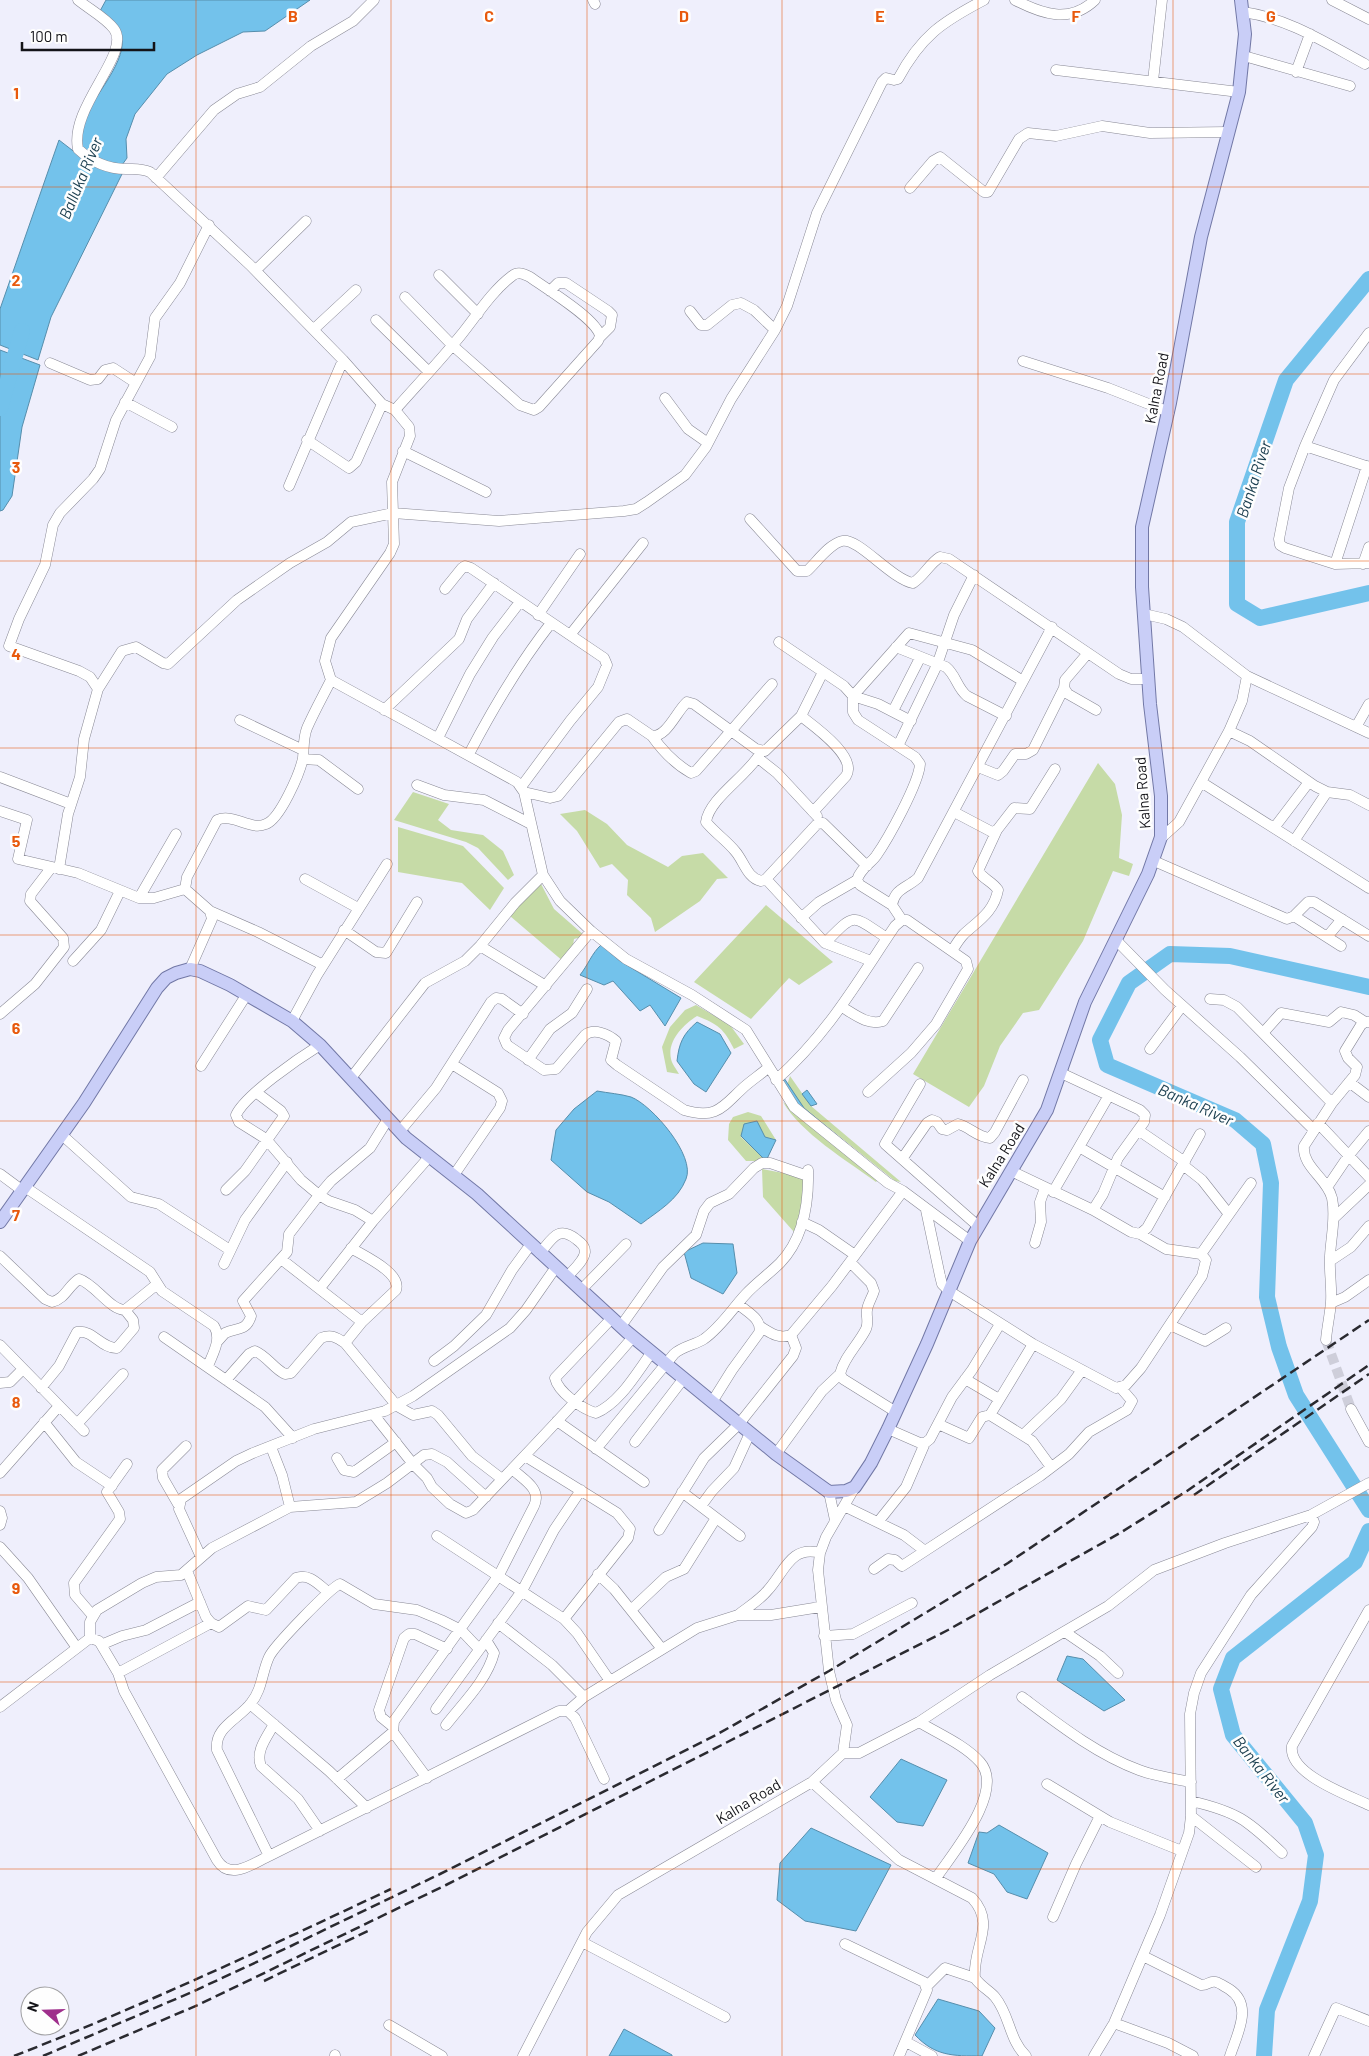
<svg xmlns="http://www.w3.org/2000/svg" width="1369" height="2056" font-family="Barlow,sans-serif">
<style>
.green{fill:#c6dba7}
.water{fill:#73c2eb;stroke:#568eac}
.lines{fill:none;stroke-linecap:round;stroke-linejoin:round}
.river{stroke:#73c2eb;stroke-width:16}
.minor-tunnel{stroke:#ceceda;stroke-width:10;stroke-dasharray:10 5;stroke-linecap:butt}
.minor-casing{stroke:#898995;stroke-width:11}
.major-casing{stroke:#7278a6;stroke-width:14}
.minor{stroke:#fff;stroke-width:10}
.major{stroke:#c9cef7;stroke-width:12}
.rail{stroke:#2a2a30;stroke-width:2.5;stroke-dasharray:10 5;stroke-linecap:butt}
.grid{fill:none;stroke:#e8590c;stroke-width:1;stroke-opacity:0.55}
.labels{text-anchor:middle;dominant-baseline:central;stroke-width:5;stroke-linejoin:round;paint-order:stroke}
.street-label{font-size:15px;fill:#131318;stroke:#fefefe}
.water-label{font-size:16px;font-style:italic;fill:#1d4051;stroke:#fefefe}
.grid-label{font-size:16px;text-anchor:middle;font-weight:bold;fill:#e8590c;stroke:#fefefe;stroke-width:5;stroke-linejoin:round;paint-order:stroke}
</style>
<rect width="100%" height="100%" fill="#efeffc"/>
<path class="green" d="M1098,763L1115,784L1122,815L1119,858L1133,864L1129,876L1113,871L1083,941L1039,1010L1023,1013L1000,1046L984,1086L969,1107L913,1074Z
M413,792L449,804L438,820L451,830L483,835L503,851L514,875L508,880L478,848L466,842L394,820Z
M585,810L607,824L627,845L668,867L682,856L703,853L728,878L717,879L700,901L655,932L651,918L627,895L628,880L612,864L600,868L577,831L560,814Z
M398,827L463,846L504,888L490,910L462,883L398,872Z
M540,882L554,909L585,936L574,939L572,952L564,962L510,916L525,896Z
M766,905L833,962L799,985L789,978L751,1019L694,982Z
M696,1005L730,1025L744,1044L734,1049C724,1029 718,1024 697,1016C683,1025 667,1041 671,1059C672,1064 677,1070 679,1074L667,1072L662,1047L670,1027L685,1010Z
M790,1076L811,1106L901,1182L895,1181L804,1108L787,1085Z
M783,1102L878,1180L876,1182C846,1160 801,1133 783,1102Z
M748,1112L761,1116L776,1140L765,1137H741L766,1161H746L728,1140L729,1124L733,1117Z
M762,1169L804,1177L802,1210L794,1232L763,1197Z"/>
<path class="water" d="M106,0H310L265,31L243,32L197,55L167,74L135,114L126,139L127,158L122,165L108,164L83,149C81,140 79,131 82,122C90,101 132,56 120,35C116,26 107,18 100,11Z
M59,140L90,164L123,172L51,317L38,360L0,345V309Z
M0,350L40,365L22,427L12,496L3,510L0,511Z
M601,945L620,961L681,998L665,1026L650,1005L640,1011L613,981L604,985L580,975C588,965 592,953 601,945Z
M697,1022L720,1034L731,1053L706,1092L694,1084L677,1061C679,1043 683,1034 697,1022Z
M784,1078L804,1108L897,1185L797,1107L783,1085Z
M807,1090L817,1104L811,1106L802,1094Z
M597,1091C608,1093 621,1094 631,1097C652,1105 696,1156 686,1179C678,1200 658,1211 641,1224L609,1202L587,1192L551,1160L556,1130L574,1109Z
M757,1121L765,1137L776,1140L766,1161L741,1136L744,1124Z
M703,1243L733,1244L737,1273L723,1294L691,1278L684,1252Z
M1067,1656L1083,1659L1125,1700L1104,1711L1057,1680Z
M901,1759L947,1780L923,1826L897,1822L870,1797Z
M999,1825L1048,1853L1027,1899L1007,1892L994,1874L968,1863L979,1832L987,1833Z
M811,1828L891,1865L856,1931L805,1921L777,1900L780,1863Z
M938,1999L979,2011L995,2028L982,2056C952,2056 935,2056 915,2035Z
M624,2029L672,2055V2056H609Z"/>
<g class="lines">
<path class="river" d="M1369,279L1286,380L1237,522V604L1260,618L1369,593
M0,408L22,331
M1369,987L1230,956L1170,954L1129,983L1100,1040L1107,1065L1235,1120L1263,1144L1271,1183L1267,1297L1279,1347L1296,1395L1369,1510
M1264,2056L1267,2010L1310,1901L1316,1855L1305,1823L1233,1735L1221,1689L1233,1658L1355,1562L1369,1531"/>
<path class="minor-tunnel" d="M1326,1340L1351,1409"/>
<g class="minor-casing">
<path id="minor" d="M78,0C89,9 106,18 114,29C132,53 69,107 78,149C92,162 107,169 126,169C135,169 141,168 150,172L250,265L343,360L382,404L395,410L409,427L410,436L392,482L394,544L390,553L331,638L325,661L331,680L517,782L524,792L543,875L560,901L591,931L626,959L692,995L746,1030L794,1107L888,1183L903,1191L970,1241
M593,0L595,4
M1015,0C1042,14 1070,24 1095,0
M1332,0L1369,19
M1243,12C1288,18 1326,43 1365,64
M1244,56L1350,86
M1056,70L1239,92
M1296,72L1310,34
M1153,81L1162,0
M156,178L214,110L237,94L260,87L311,46L353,21L374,0
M910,188L933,161L940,157L984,192H988L1019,139L1028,133L1056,136L1102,126L1150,133L1229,132
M256,270L306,221
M439,275L478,314
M550,291L558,283H566L608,311L612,315L610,327L600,337
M690,311L701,325H707L732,305L741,303L754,310L775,330
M376,320L429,372
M314,329L356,290
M1369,333L1334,380L1305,446L1369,467
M1023,361L1108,388L1169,412
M50,363L90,380L98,379L105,370L113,368L136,383
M665,398L688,429L708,443
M125,402L172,427
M395,410C417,385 440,361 461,335C477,315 492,291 512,276C518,271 524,274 530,277C545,288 597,319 600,336L598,341L539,407L534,410L520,405L452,345L405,297
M307,440L349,468L356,462L382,404
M1305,446L1289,488L1279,539L1280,545L1285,548L1335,564L1369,563
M403,451L486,492
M289,486L343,360
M750,519L797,571H807C816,563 829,544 842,541C858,537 891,579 913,583C924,576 929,564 940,557L949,559L1119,674L1131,679H1148
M1335,564L1367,466
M1363,564L1369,547
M445,589L462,568L465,566L471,568L604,658L607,665L598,687L570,721L521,787
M1144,614L1166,619L1183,627L1247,676L1369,733
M538,615L580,554
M570,635L643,543
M779,642L844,686L853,696V712L858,720L915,757L920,764C919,783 888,839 876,856C870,864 860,869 857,880L860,885L892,905
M896,647L946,667C956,675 957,688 967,696L1006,716
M1088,653L1065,680L1064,688L1068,694L1096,710
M98,689L122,651L136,647L163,663L168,664L237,600L290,563L327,542L351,522L393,513L499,521L624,511L636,509L647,502L685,475L706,447L731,399L775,330L787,306L817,213L882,82L886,78L894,80L898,79C921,36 942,22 984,0
M384,710L459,639L467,619L494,583
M893,711L920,658
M801,716C815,727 858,757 846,776L813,812
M240,720L303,750
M911,721L878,704L853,696L909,633L972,650L1023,681
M1356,727L1369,704
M1229,731L1250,741L1315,786L1327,792L1350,795L1369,805
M652,736C662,750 675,764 691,773L696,771L772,684
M438,738L470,674L493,637L520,602
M898,746L937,665L954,615L974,575
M761,752C749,775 709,798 706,822C715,833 727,841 735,851C744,861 747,878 761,881L766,879L817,824L823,823L867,866
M469,754C493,708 519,664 551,623
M758,758L777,773L817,816
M303,759L319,760L358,789
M978,767L998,775L1003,771L1015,754H1026L1033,750L1064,688
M0,777L71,804
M1201,782L1369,888
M417,785L444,795L484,800L531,824
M524,792L550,798L558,796L619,722L627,719L652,736C667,737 676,712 687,702L694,704L756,749L765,751L801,716L823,672
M0,811L27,820L18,859L78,873L139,898H154L185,889
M954,812L992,832L997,830L1014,808L1030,809L1055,769
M1274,828L1309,782
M1160,839L1179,822L1229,731L1242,701L1247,676
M1294,841L1327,792
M1154,861L1287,919L1294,916L1308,902H1314L1369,936
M59,869L68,814L80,777L84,739L98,689L90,677L79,671L9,646L19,619L45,565L53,525L60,513L93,479L100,469L116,420L150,357L155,318L180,283L209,225
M305,879L358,908
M766,879L825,943L871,961
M139,898L176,834
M210,911L258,932L323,965
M1294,916L1341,946
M801,918L819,902L857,880
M902,920L892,905C895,888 907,888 918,878L1052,627
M344,930L376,952L386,953L417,902
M591,931L508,1030L504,1038L507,1045L544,1070L556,1069L585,1035C594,1028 608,1034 616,1041L611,1060L617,1065L684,1110C717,1120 723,1106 744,1087C752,1080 761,1074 769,1067
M1327,937L1342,919
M1116,940L1165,990L1240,1057L1314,1130
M825,943C856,912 850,914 887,938
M480,946L546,986
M952,951C955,946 959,939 964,934C978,921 994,912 998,890C993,882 983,879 978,871L997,830
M73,961L101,930L120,891
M190,969L212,919L210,911L185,889L187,877L217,820C234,813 250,831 266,824C280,819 300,773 303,758C304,748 303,738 307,728C314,712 323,696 331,680
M1210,999L1224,1000L1237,1007L1332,1103
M842,1007C854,1014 868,1026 883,1021L918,968
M0,1014L35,984L64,947L63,938L30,901L31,894L51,868
M292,1021L317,975L387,864
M1263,1033L1281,1013L1329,1022L1341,1012L1354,1015L1365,1022
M320,1045C299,1058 245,1095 236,1115L239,1122L266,1139L301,1180L319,1195L329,1201L355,1210L373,1221
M1150,1049L1182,1006
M528,1060L550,1029L572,1013L587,989
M452,1064L498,1093L502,1101L500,1108L454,1175
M201,1066L247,994
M1061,1073L1140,1110L1145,1115L1144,1122L1118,1158L1103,1194L1093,1210
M351,1078L425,983L465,961L480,946L515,903L543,875
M776,1080C828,1034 857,982 895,926L902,920H907L966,961L968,969L936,1024L911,1053L868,1092
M1349,1082L1369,1097
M920,1084L885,1144L978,1226
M1318,1123L1369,1177
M1138,1130L1185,1162
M400,1131L436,1088L491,1002L496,998L502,999L523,1014
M62,1135L131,1197L159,1204L230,1250
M1079,1147L1165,1197
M902,1159L927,1123L932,1120L937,1122L942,1129L947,1130L958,1124C970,1127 977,1137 990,1138L995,1132L1023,1080
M1183,1165L1202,1180L1228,1213
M1011,1171L1093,1210L1131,1232L1140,1234L1147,1228L1200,1134
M0,1174L23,1191
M1328,1186L1349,1155L1369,1131
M25,1187L150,1272L162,1291L214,1326C222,1339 213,1353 208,1366
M226,1190L245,1171L284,1116L281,1111L257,1093
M1053,1192L1108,1097
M926,1210L940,1276L942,1284L949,1291L1033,1344L1116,1388L1126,1385L1141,1368L1202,1276L1206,1260L1201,1254
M1334,1218L1369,1185
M802,1222L819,1230L855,1255
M1140,1234L1166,1249L1201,1254L1251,1183
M1035,1243L1041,1222L1040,1202L1045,1188
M540,1253C552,1239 558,1225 576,1239C581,1243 585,1246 585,1252C584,1261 573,1270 567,1277
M0,1256L45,1299L52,1302C65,1299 68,1286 79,1279C95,1284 110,1310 125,1310L156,1285
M281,1259L362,1322
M1330,1261L1351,1247L1369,1226
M850,1262L871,1283L874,1291C872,1298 868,1303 867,1310C866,1317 869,1322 866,1329C858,1345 844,1357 840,1374L843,1379L896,1412
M224,1264L245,1220L287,1162
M320,1288L373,1221L429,1157
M581,1290L626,1244
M1331,1303L1345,1297L1369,1280
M612,1318L555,1378C558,1392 582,1409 596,1413C620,1403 637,1372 652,1352
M1170,1325L1205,1341L1226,1328
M621,1326L663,1267L696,1235L704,1211L710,1203L729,1194L754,1168L762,1163H770L808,1176
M761,1327C772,1334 779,1339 791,1335L832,1286L903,1191
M164,1337L265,1407L293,1438
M1326,1340C1327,1327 1330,1315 1331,1302C1332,1286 1329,1271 1330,1256C1331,1237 1336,1217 1332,1198C1327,1178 1302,1167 1304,1146L1332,1103L1355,1075L1357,1067L1348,1058L1345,1051L1361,1025L1365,1022H1369
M217,1342L225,1333C237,1327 246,1332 251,1316L243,1301L287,1252L289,1234L319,1195L331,1181L370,1148L388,1119
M345,1343L362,1322L396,1290C402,1273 364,1256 351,1248
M0,1345L84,1431
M434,1361L454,1346L486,1315L512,1270L531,1244
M965,1379L999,1399
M226,1380L249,1354L255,1351C267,1356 274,1369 285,1374L291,1373L321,1338C331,1334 336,1337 345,1343L397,1406L413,1415L432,1411L438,1415L472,1456L502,1479
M0,1383L10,1382L23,1369
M41,1388L59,1366L77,1332C92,1329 102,1349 117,1348L134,1328L133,1320L125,1310
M712,1402L732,1370L759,1333C763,1319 747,1312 738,1304
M1351,1409L1369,1442
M374,1415L413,1464L427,1478L432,1487L450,1504L466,1513L473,1510C527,1453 582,1397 633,1337
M990,1415L1033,1344
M557,1421L644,1482
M44,1422L76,1462L112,1486
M77,1424L123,1374
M938,1424L969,1438L982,1417L990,1415L1032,1441L1051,1467
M888,1429L920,1443H925L930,1439L952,1397L972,1370L1000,1324
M1023,1435L1061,1399L1082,1370
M635,1442L684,1378
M271,1447L282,1475L290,1507
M596,1449L674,1354C683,1346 695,1345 704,1339C721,1327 732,1309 746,1294C756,1283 769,1274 780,1263C804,1238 809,1203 808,1170
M776,1454L822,1391L840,1374
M525,1456L617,1513L630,1529L628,1538L564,1619
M337,1458L344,1470L354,1472L396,1442
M0,1473L59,1406
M682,1492L740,1536
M829,1492L835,1520
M178,1504L163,1478L162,1470L186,1446
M701,1506L712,1491L734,1468L750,1433
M844,1506L904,1535L925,1551L928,1549L1040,1476L1069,1454L1089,1432L1127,1410L1132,1401L1120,1387
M0,1511L2,1518L0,1525
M878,1522L906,1487L925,1443
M659,1530L704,1458L739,1424L793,1356L796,1348L791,1335
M437,1536L564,1619L577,1633L610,1681
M0,1547L28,1578L77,1648
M201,1557L179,1509L181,1499L236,1461L253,1453L314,1429L385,1411L413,1396L510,1328L526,1310L556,1267
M874,1569L888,1559L895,1560L902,1566L925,1551
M187,1571L206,1617L211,1623L219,1627L248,1606L266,1610L296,1578C309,1573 318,1584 328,1592
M598,1574L614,1589L662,1649
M631,1610L666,1577L684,1569L716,1518
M1369,1610L1292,1746C1288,1774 1348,1795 1369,1805
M738,1615C748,1607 760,1600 768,1590C785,1571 791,1545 820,1553
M93,1616L75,1595L74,1583L120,1519L119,1512L107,1492L127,1464
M498,1623L552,1665L584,1697
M1065,1632L1100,1656L1118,1673
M824,1636L853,1634L912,1603
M90,1638V1622L97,1610L142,1583L156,1577L181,1575L212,1548L290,1507L356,1502L387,1483L424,1455L432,1454L447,1462L486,1497
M103,1644L122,1636L146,1630L200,1602
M118,1673L211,1623
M1022,1697C1058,1724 1096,1754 1139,1770C1155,1776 1173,1779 1191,1782
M250,1704L329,1771L367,1808
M0,1707L90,1638L99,1641L118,1673L124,1691L217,1860C230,1881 252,1864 269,1856L559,1711H568L575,1718L604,1779
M436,1709L522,1591L554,1530L581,1490
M568,1711L584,1697L697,1628L738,1615H771L820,1607
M919,1722C939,1734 965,1745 980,1762C1006,1791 952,1854 936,1878
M274,1724C267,1737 255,1751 261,1766L298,1799L320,1831
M446,1725C463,1703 487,1680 494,1653L486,1640
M392,1726L381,1717L379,1710L404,1638L409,1634H415L447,1649
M843,1753H859L919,1722L990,1675L1108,1606L1154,1570L1225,1543L1311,1515L1369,1483
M427,1778L393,1732L394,1721L499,1575L534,1506C542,1489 524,1480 512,1469
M337,1779L393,1732
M812,1782L899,1860L972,1898C997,1925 972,1947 975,1978C980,1986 989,1990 995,1997C1010,2015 1009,2040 1026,2056
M1047,1784L1110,1822L1182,1851
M1191,1801C1238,1812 1247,1820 1282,1853
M1191,1816L1256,1867
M269,1856L217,1750C214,1727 239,1719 251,1703C262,1690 262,1672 269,1657C274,1646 330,1588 340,1584L374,1604L417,1610L441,1620L461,1630L479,1649
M1053,1917L1076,1864L1100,1816
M582,1942L725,2017
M845,1944L924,1982L927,1990L899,2056
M1143,1956L1201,1985C1207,1986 1210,1980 1216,1982C1220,1983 1225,1987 1229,1989C1254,2005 1237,2034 1230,2056
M927,1986L945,1968L975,1978
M1114,2023L1168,2043L1193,2056
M389,2025L442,2056
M906,2042L932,2056
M335,2056V2055
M523,2056L587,1932L618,1895L812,1782L843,1753L847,1725L836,1700L829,1671L818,1570L820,1553L826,1537L855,1487
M1094,2056L1114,2023L1160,1915L1189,1833L1191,1816L1190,1714L1194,1693L1201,1673L1251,1595L1312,1527L1314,1522L1311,1515
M1314,2056L1336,2008L1369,2021"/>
</g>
<g class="major-casing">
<path id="major" d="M0,1222L84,1103L157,988L166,978L176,973L190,969L200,971L230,985L292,1021L320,1045L406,1138L477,1194L627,1332L776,1454L829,1492L846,1491L855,1487L871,1463L888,1429L927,1344L970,1241L1047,1110L1085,1002L1148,874L1161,837V796L1150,704L1142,587V527L1170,403L1201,237L1239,92L1245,34L1241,0"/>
</g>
<use href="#minor" class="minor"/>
<use href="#major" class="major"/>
<path class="rail" d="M1194,1495L1369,1374
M264,1981L370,1930
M14,2056C142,2006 266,1948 391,1889
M43,2056L192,1992L291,1946L440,1874L716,1735L829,1671L1008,1563L1369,1320
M78,2056L198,2005L446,1885L948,1630L1120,1533L1187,1491L1369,1365"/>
</g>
<path class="grid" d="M196,0V2056M391,0V2056M587,0V2056M782,0V2056M978,0V2056M1173,0V2056M0,187H1369M0,374H1369M0,561H1369M0,748H1369M0,935H1369M0,1121H1369M0,1308H1369M0,1495H1369M0,1682H1369M0,1869H1369"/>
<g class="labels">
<g class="street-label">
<text transform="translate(1156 388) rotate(-79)">Kalna Road</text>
<text transform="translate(1142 793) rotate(-94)">Kalna Road</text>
<text transform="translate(1001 1155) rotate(-58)">Kalna Road</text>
<text transform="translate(748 1801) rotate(-31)">Kalna Road</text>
</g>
<g class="water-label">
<text transform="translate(80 178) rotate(-67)">Balluka River</text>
<text transform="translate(1253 479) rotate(-72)">Banka River</text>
<text transform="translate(1196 1104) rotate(24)">Banka River</text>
<text transform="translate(1262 1769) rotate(52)">Banka River</text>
</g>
</g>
<g class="grid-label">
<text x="293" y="22">B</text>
<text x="489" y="22">C</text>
<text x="684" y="22">D</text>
<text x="880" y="22">E</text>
<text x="1076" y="22">F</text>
<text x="1271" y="22">G</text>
<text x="16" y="99">1</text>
<text x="16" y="286">2</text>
<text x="16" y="473">3</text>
<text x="16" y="660">4</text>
<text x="16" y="847">5</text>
<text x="16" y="1034">6</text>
<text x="16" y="1221">7</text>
<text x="16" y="1408">8</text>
<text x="16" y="1594">9</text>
</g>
<g transform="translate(45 2011) rotate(290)"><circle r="24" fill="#fefefe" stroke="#a0a0a2"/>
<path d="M0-4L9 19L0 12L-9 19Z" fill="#9f2f8c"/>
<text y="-8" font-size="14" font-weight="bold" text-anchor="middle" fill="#131318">N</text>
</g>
<path d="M22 42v8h132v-8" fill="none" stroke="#131318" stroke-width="2.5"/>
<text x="30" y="42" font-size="15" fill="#131318" stroke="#fefefe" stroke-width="4" paint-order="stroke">100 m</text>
</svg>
